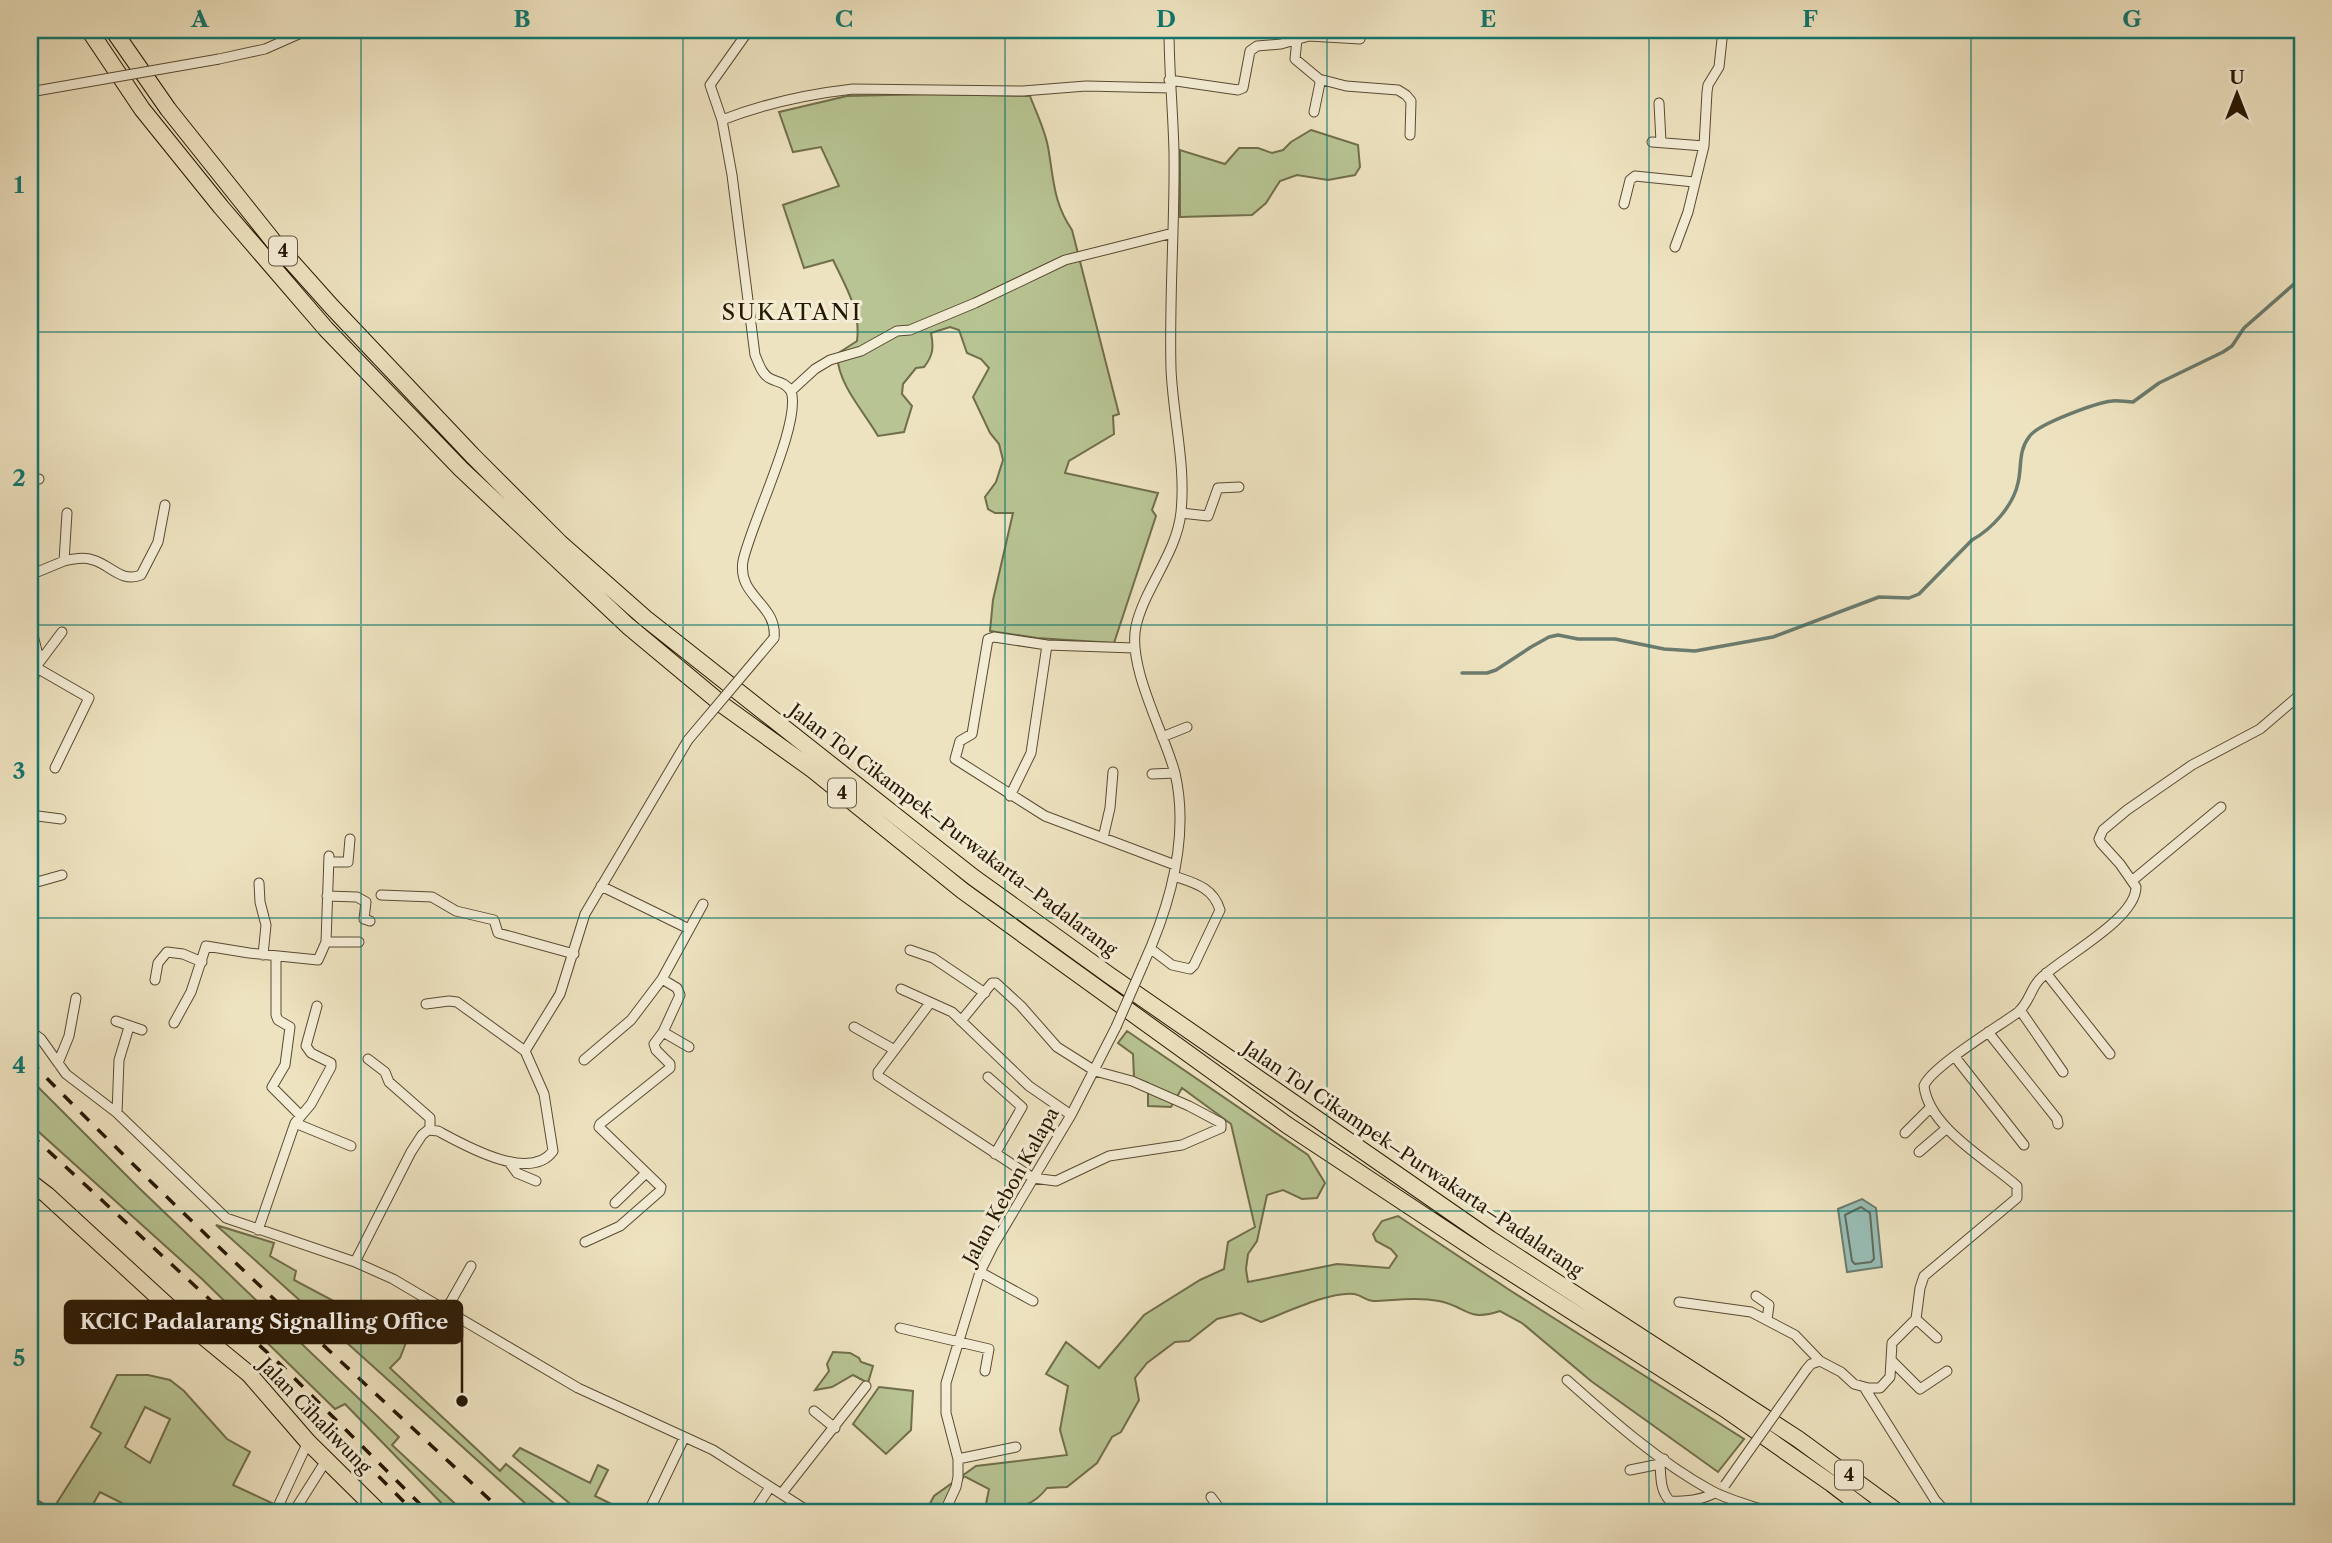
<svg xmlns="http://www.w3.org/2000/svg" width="2332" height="1543" font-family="'Libre Caslon Text',serif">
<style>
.green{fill:#b8c493;stroke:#706e4b;stroke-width:2;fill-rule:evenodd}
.water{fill:#99beb6;stroke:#6b7b6e;stroke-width:2}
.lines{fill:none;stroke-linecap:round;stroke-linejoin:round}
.shore{stroke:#606a5c;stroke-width:2}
.stream{stroke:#6b7b6e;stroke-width:3.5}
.street-casing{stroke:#594a32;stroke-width:11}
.highway-casing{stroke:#271703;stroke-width:18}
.street{stroke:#f4edd6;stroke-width:9}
.highway{stroke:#eee3c0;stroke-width:16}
.rail{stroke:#271703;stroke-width:3.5;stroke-dasharray:12 12;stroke-linecap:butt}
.street-bridge-casing{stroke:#594a32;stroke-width:11;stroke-linecap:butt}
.street-bridge{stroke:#f4edd6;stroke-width:9}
.grid{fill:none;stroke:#0f766e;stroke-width:2;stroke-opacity:0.55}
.labels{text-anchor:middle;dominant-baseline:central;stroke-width:6;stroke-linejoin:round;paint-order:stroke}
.shield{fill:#f4edd6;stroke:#645742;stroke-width:2}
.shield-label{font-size:18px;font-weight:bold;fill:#271703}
.street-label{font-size:19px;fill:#271703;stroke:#f4edd6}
.quarter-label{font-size:23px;letter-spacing:2px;fill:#271703;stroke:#f4edd6}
.leader{fill:none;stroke:#271703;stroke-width:2.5}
.callout-dot{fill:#271703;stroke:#f4edd6;stroke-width:2.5}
.callout{fill:#271703;stroke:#271703;stroke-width:2.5}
.callout-label{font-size:21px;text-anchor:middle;font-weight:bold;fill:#fff}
.neatline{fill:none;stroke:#0f766e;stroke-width:2.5}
.grid-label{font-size:23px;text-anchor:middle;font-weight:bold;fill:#0f766e}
</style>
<rect width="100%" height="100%" fill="#eee3c0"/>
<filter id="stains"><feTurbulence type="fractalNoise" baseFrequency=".00286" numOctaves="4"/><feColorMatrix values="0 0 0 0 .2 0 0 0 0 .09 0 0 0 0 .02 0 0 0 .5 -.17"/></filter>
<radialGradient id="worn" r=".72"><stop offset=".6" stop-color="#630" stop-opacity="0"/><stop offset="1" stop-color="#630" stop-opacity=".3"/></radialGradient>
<path class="green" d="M932,94L1030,96C1036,112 1045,130 1048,147C1054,180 1053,202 1072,230L1119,414L1113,416L1114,434L1069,461L1065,473L1158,493L1152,510L1156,516L1114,643L1037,638L990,631L993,600L1013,513H995L988,509L985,497L996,482L1003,460L999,444L990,433L973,397L989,368L981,359L967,353L959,330L950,327L931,333C934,347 933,356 924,367L916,368L903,384L902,394L912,406L904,432L878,436C863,410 838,385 837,354L857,341C861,311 846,287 833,260L804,268L783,205L839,186L821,147L793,152L779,112L847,96Z
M1311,130L1358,145L1360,167L1355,175L1328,180L1297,175L1280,181L1266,203L1252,215L1180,217V150L1225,164L1239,148H1258L1272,153L1283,150L1291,142Z
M1127,1031L1308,1155L1325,1183L1317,1198L1302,1199L1283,1190L1267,1195L1257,1241L1248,1254L1246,1269L1248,1282L1337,1264L1389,1268L1397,1256L1391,1249L1376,1241L1373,1234L1382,1221L1398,1216L1508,1289L1744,1439L1718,1472L1591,1381L1522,1323L1500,1311C1467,1322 1468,1307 1439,1301C1418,1297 1396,1300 1374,1301C1366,1301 1362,1295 1354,1294C1330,1291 1285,1313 1261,1322L1241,1313L1217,1319L1189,1341L1175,1342L1147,1363L1135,1378L1139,1400L1121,1432L1112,1437L1097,1463L1067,1487L1047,1488C1024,1517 1011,1499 985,1509L989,1489L964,1476L943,1513H925L934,1496L976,1466L1067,1455L1060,1430L1068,1386L1046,1374L1066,1342L1099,1368L1144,1315L1200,1280L1224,1269L1228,1242L1255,1227L1231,1124L1182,1088L1171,1107L1148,1106V1083L1134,1078L1133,1054L1118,1043Z
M30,1079L138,1187L399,1437L392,1445L465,1513H451L345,1404L335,1409L202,1279L30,1124Z
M216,1225L274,1243L270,1256L296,1271L294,1280L407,1340L400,1358L390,1368L500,1471L506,1464L566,1513H536Z
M833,1352L850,1353L859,1358L861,1362L873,1366L868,1383L853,1375L832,1387L815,1390L829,1371L827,1364Z
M117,1375H148L170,1380L184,1391L227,1439L250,1452L233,1485L276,1505L271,1513H128L130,1507L100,1492L88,1513H30V1496L53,1509L101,1433L91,1427ZM145,1407L170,1419L150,1463L125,1447Z
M879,1387L913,1391L911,1430L886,1454L853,1424Z
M520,1448L590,1483L598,1465L608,1470L595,1496L630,1513H581L513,1456Z"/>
<path class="water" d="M1862,1199L1876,1208L1882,1267L1847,1272L1838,1209Z"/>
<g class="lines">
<path class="shore" d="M1861,1207L1870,1213L1874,1259L1871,1262L1855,1264L1852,1261L1845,1215Z"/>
<path class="stream" d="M1462,673H1487L1496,670L1531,647L1549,637L1558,635L1578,639H1615L1664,649L1695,651L1773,637L1879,597L1909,598L1919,594L1972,540C1992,529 2013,506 2018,483C2022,467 2018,451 2029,437C2037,424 2096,403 2112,401C2118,400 2126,402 2133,402L2159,383L2223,352L2232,346L2244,328L2302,277"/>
<g class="street-casing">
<path id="street" d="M749,30L710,85L722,120L732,175L755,355C759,364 762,375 771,379C780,383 784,382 791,391
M1297,39L1295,59L1319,79L1320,83L1314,112
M219,59L265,49L308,30
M1319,79L1346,86L1398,90L1406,95L1411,101L1410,135
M1169,80L1238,90L1243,88L1250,51L1257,46L1281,44L1309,36L1360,39
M1659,103L1661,142
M722,120C763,104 809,94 853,89L1023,91L1086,86L1170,88
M1652,142L1704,146
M1624,204L1630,180L1635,176L1694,182
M1675,247L1688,212L1704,146L1707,92L1708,85L1719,67L1723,30
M30,482L39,479
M1181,513L1208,516L1218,488L1239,487
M64,561C72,559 85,557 93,560C111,565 121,583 141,575L158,542L165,505
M30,575L64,561L67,513
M30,623L38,655L30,697
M774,638C778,604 737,597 743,561C751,523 802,422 791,391L815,369L830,360L861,351L897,331L910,330L975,303L1065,260L1173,233
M1134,648L1047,645L994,637L988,639L972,734L960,741L955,759L1045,816L1175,865
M30,665L38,664L62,632
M37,668L89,698L55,768
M1162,737L1187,727
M1152,774L1175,773
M1010,796L1031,753L1047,645
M30,815L61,819
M1103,838L1110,808L1113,772
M329,862H348L350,839
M2133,880L2221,807
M259,883L260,902L266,925L263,955
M30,884L62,875
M601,886L689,929
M381,895L432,897L456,911L494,920L498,933L574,954
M327,896L357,897L366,902L364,919L370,921
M326,942H359
M1151,949L1172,965L1190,969L1194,965L1220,910C1213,887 1194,883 1174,876
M910,950L933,958L985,993
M276,957V1015L278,1020L290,1027L285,1065L272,1087L301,1116
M1143,965C1170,906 1190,838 1175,773C1164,732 1127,667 1136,626C1145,587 1177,553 1181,512C1186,465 1173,417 1171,369C1169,297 1175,224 1174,152C1173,111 1169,70 1169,30
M2046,973L2110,1054
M155,980L158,963L167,952L183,954L202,962
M901,989L952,1012L1029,1086L1071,1115
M930,1003L878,1072V1076L1033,1178L1056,1181L1109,1156L1182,1145L1221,1128V1123L1189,1106L1132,1081L1095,1071L1057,1047L1021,1006L996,983H992L961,1021
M2020,1010L2063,1072
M116,1021L142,1030
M174,1023L191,992L206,946L249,953L318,960L326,942L329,856
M854,1027L893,1049
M30,1031L41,1039L66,1074L117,1113L226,1218L355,1262L393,1279L578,1388L713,1450L811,1513
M663,1032L689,1047
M1988,1032L2057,1119L2058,1124
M525,1051L560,994L585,914L688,740
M1955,1057L2024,1145
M368,1059L385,1072L389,1082L430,1118V1130
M584,1060L631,1020L662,979L703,904
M58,1063L69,1036L76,998
M988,1077L1022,1107L995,1154
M117,1113L119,1060L129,1027
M295,1123L351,1146
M1905,1133L1931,1107
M1919,1152L1947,1128
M509,1162L517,1173L536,1181
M615,1203L646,1173
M258,1230L295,1123L311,1104L331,1067V1063L311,1053L306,1046L317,1006
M585,1242L620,1226L660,1191L661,1187L599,1127L600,1124L670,1068V1064L656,1050L654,1044L663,1032L680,995L677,988L662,979
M355,1262L411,1152L422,1135L428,1130L438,1131C464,1145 530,1183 553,1151L544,1094L525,1051L457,1002L449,1001L426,1004
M980,1272L1033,1301
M1756,1296L1769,1305L1767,1320
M1679,1302L1751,1312L1795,1335L1820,1361
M446,1310L471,1266
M1916,1319L1937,1338
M900,1328L989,1349L985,1371
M1891,1360L1920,1389L1947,1371
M1806,1370L1811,1364L1820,1361L1841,1372L1854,1384L1868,1388H1880L1890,1377L1892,1343L1916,1319L1920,1288L1924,1276L2017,1198V1186C1988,1160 1929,1128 1924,1086C1930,1068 1999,1026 2017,1013C2030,1003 2030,988 2041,978C2064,956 2136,919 2136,887L2120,864L2101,843L2099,839L2103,830L2127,810L2192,765L2260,729L2302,693
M1567,1380C1613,1421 1659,1462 1712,1491C1731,1501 1753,1506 1773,1513
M1864,1387L1935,1500L1947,1513
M814,1411L835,1428
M958,1459L1016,1447
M1664,1459L1660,1464C1661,1477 1660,1491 1670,1501L1671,1513
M1630,1470L1660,1464
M782,1493L866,1386
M1211,1497L1223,1513
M1670,1501C1688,1502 1700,1500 1715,1493
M275,1513L308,1442
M293,1513L327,1459
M648,1513L684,1438
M753,1513L770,1487
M944,1513L956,1487L958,1477V1459L946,1413V1383L980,1272L993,1246L1071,1115L1116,1027"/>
</g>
<g class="highway-casing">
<path id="highway" d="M89,30L142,109L221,207L326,329L461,469L628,626L724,706L813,770L963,891L1287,1125L1482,1254L1725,1409L1832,1484L1870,1513
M113,30L168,109L274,242L332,307L472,455L560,543L645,618L973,877L1109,975L1490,1239L1798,1439L1899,1513
M30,1182L47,1195L182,1319L249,1374L308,1442L380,1513"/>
</g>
<use href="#street" class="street"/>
<use href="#highway" class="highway"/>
<path class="rail" d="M30,1061C182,1217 344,1364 504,1513
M30,1134L283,1367L429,1513
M311,1408L407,1505"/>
<g class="street-bridge-casing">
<path id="street-bridge" d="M30,92L219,59
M688,740L774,638
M1116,1027L1143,965
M1725,1485L1806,1370"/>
</g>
<use href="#street-bridge" class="street-bridge"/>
</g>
<path class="grid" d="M361,30V1513M683,30V1513M1005,30V1513M1327,30V1513M1649,30V1513M1971,30V1513M30,332H2302M30,625H2302M30,918H2302M30,1211H2302"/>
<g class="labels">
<g class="shield">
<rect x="269" y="236.5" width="28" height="29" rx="5"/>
<rect x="828" y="778.5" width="28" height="29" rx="5"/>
<rect x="1835" y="1460.5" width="28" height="29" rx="5"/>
</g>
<g class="shield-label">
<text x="283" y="251">4</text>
<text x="842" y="793">4</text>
<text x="1849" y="1475">4</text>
</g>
<g class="street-label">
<text transform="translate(953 830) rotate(37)">Jalan Tol Cikampek–Purwakarta–Padalarang</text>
<text transform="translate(1413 1159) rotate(34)">Jalan Tol Cikampek–Purwakarta–Padalarang</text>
<text transform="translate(1011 1186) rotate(-61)">Jalan Kebon Kalapa</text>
<text transform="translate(315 1416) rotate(46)">Jalan Cihaliwung</text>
</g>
<g class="quarter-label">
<text x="792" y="312">SUKATANI</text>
</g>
</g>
<path class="leader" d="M462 1401L462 1322"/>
<circle class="callout-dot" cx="462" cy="1401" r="7"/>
<rect class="callout" x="65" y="1301" width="397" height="42" rx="7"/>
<g class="callout-label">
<text x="264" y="1329">KCIC Padalarang Signalling Office</text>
</g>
<rect width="2332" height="1543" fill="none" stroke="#eee3c0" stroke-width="77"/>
<g transform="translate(2237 94)" stroke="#f4edd6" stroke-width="5" paint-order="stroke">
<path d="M0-5L12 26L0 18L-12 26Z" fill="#271703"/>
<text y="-10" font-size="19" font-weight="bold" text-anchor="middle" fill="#271703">U</text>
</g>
<rect x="38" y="38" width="2256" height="1466" class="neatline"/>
<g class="grid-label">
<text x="200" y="27">A</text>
<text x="522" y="27">B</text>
<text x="844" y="27">C</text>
<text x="1166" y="27">D</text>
<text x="1488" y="27">E</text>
<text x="1810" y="27">F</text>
<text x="2132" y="27">G</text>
<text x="19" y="193">1</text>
<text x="19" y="486">2</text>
<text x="19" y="779">3</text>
<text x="19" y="1073">4</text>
<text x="19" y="1366">5</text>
</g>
<rect width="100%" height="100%" filter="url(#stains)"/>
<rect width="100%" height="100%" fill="url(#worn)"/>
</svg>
